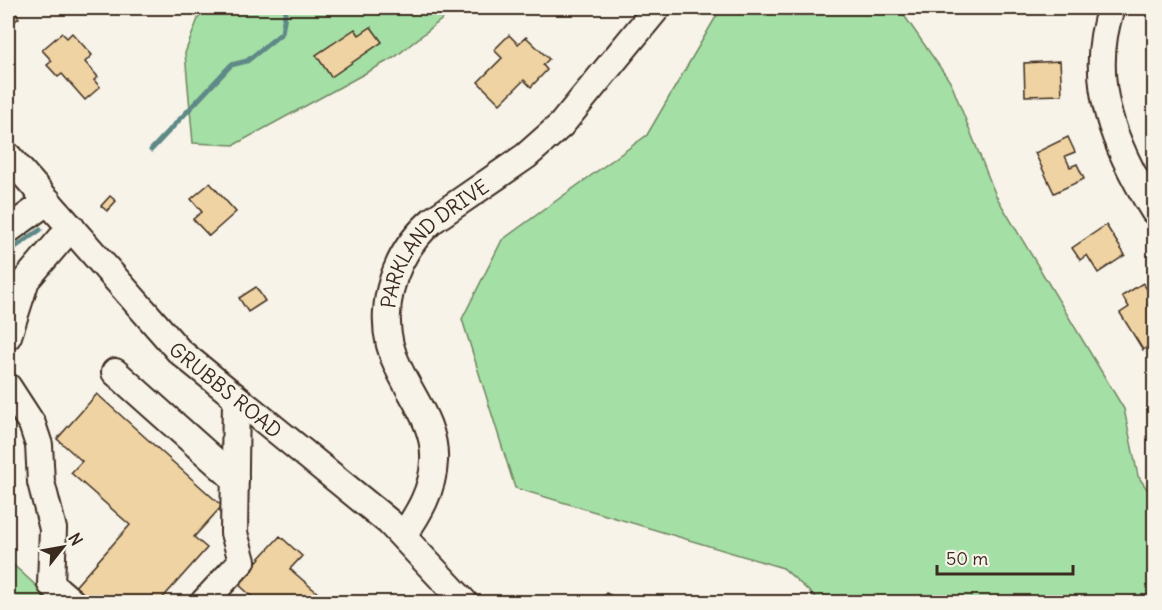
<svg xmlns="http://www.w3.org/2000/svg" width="1162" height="610" font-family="Delius,sans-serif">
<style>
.green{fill:#a4dfa5;stroke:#708462;stroke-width:1.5}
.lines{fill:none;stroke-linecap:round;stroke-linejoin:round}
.stream{stroke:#5f8987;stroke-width:5}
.building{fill:#efd3a3;stroke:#3b2a1e;stroke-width:1.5}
.minor-casing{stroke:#3b2a1e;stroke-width:30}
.minor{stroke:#f7f3e8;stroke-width:26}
.labels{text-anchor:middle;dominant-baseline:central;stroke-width:4.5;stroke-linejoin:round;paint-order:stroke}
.street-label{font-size:20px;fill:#3b2a1e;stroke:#f7f3e8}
</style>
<rect width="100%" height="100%" fill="#f7f3e8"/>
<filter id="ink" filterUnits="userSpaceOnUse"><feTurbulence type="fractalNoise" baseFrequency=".0167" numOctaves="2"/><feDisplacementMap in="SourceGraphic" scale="12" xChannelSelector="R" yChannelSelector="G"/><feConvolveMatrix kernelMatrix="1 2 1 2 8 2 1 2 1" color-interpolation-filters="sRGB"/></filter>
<g filter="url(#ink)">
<path class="green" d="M202,8H456L395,57L234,145L193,143L185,53Z
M721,8H899L951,83L996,196L1124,409L1138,476L1154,499V602H821L783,568L515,488L462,319L502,240L647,135Z
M8,560L54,602H8Z"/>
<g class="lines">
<path class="stream" d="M151,150L231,65L247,61L282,33L286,8
M8,252L40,230"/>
</g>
<path class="building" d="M8,8H11L19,18L8,26Z
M371,27L382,42L331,77L316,55L355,29L359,35Z
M62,33L67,38L72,33L92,55L85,62L98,77L94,80L100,87L85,100L62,74L58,77L47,65L52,61L42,50Z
M509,35L518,44L526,37L549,59L543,65L547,70L531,87L524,80L500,104L478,82L502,58L494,50Z
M1060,61L1062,95L1025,96L1024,63Z
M1068,137L1075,152L1065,156L1070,167L1077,164L1084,179L1054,193L1035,153Z
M210,183L236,212L209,236L193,219L202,212L191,199Z
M110,196L116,201L107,211L101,206Z
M1106,225L1125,255L1098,273L1087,255L1080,260L1072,248Z
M1143,283L1154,300L1147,305L1154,317V343L1143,350L1120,313L1129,307L1122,296Z
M256,287L265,301L248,312L239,298Z
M97,394L222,506L194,537L207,548L159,602H89L73,589L130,525L71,473L82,461L57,439Z
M280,536L302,556L290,569L328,602H258L237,583Z
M606,593L624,602H601Z"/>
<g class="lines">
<g class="minor-casing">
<g id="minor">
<path d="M1111,8C1086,82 1115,148 1154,211"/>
<path id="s1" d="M8,156L179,351L389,522L464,602"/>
<path d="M8,230L48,201"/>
<path d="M8,336L26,280L71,227"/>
<path d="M115,372L235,479"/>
<path d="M8,387L32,424L39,445L41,482L53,529L51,584L72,602"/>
<path id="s2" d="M403,536C419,513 433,490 434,461C436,426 413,399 399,369C373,318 391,256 433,220L526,156L561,125L657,8"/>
<path d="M204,602L242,561L234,533L236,400"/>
</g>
</g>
<use href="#minor" class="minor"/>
</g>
</g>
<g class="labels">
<g class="street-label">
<text stroke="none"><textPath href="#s2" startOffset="328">PARKLAND DRIVE</textPath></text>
<text stroke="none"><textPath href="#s1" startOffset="320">GRUBBS ROAD</textPath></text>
</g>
</g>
<rect width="1162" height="610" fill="none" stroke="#f7f3e8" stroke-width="30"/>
<rect x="15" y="15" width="1132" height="580" fill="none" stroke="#3b2a1e" stroke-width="2" filter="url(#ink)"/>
<g transform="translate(63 547) rotate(59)" stroke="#f7f3e8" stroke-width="4.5" paint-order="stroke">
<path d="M0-4.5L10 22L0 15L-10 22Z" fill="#3b2a1e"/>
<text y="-9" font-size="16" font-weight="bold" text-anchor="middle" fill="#3b2a1e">N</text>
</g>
<path d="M937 565v9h136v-9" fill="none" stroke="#3b2a1e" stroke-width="3"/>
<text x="946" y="565" font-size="18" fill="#3b2a1e" stroke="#f7f3e8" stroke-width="4.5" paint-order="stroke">50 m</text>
</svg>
